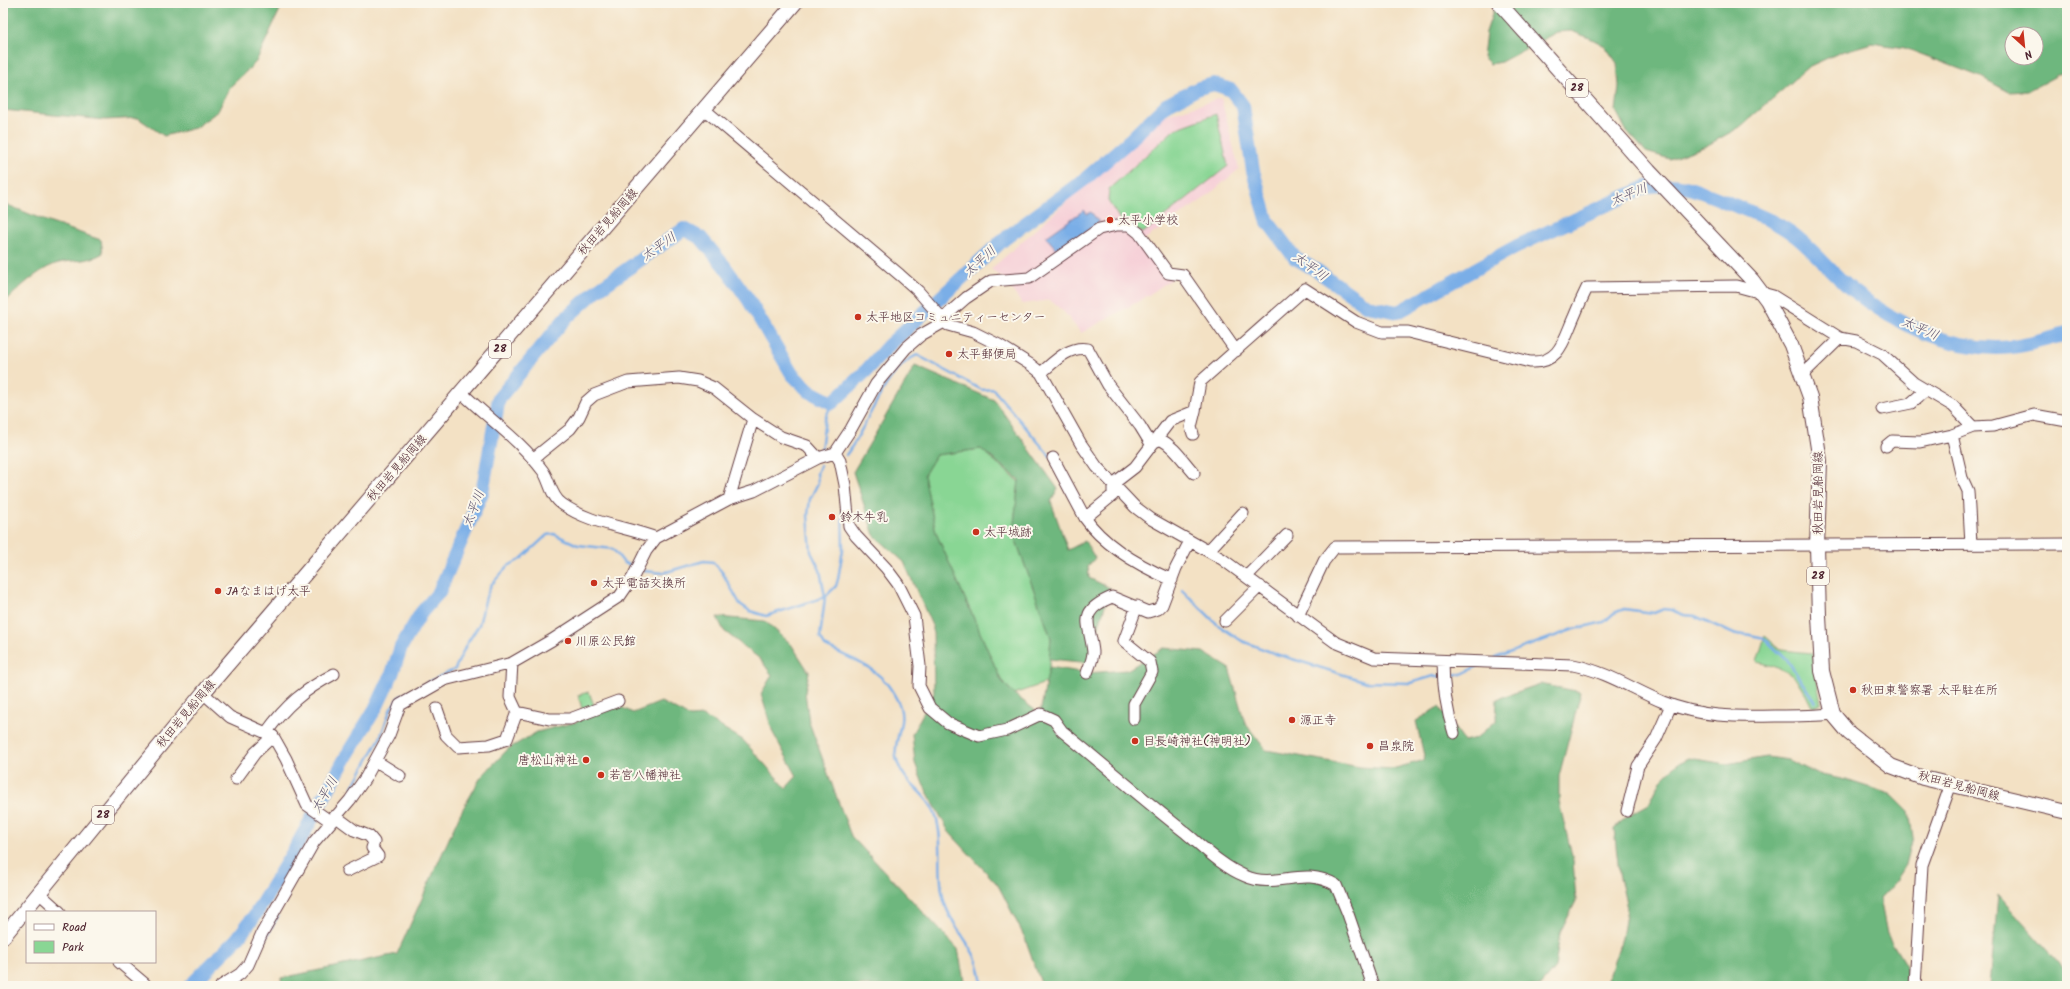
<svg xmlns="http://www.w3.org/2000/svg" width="2070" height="989" font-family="Kalam,'Klee One',sans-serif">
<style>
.built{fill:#f6cfd7}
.green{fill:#89d694;stroke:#6a7a60}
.forest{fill:#6eb77e;stroke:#5c6b54;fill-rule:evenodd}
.water{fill:#7aaee7;stroke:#626689}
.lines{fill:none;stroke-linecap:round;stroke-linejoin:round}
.stream{stroke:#7aaee7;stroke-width:2.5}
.river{stroke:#7aaee7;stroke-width:14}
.minor-casing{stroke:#633c42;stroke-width:13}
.major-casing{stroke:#633c42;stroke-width:16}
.minor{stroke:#fff;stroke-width:11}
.major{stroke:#fff;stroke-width:14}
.poi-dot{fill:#c8321e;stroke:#fbf7ec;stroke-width:1.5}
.labels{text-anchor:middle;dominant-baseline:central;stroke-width:4;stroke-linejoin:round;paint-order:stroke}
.shield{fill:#fbf7ec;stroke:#7f6065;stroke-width:1}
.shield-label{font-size:11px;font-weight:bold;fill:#4a1f2b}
.poi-label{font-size:12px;fill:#4a1f2b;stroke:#fbf7ec;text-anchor:start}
.street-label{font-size:12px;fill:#4a1f2b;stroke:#fbf7ec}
.water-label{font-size:13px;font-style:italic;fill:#5b516d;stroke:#fbf7ec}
</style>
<rect width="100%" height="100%" fill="#fbf7ec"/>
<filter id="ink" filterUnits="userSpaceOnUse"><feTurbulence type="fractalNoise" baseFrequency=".025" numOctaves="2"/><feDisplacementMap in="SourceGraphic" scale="8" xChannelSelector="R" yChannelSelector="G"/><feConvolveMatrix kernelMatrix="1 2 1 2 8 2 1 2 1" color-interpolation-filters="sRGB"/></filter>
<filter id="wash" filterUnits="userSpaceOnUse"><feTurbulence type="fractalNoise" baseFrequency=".012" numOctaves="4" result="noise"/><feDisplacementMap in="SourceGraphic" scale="16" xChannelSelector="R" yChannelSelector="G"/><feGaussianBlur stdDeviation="0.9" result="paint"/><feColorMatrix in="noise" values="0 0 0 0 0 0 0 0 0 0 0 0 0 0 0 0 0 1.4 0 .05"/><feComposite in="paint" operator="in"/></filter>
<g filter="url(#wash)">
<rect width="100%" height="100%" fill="#f3e1c4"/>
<path class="built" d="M1221,98L1239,169L1205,198L1142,241L1172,279L1141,300L1081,333L1064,312L1050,300L1022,304L1003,278L991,269L1163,116Z"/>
<path class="green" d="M1216,114L1228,166L1143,233L1121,221L1108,201L1109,189L1175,129Z
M981,449L1019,482L1013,532L1051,638L1048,682L1014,694L1001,680L936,533L924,475L936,455Z
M1765,636L1781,650L1812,653L1821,703L1812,707C1796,674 1792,671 1757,662Z
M589,692L595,708L583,712L578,695Z"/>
<path class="forest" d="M3,3H283L256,62L230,87L218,111L195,128L164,136L138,118L105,120L3,110Z
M1496,3H2067V70L2028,91L2009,92L1981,77L1905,48L1872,43L1841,52L1810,66L1740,127L1706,146L1670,159L1646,152L1626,130L1616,111L1619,86L1617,63L1605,46L1590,38L1571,31L1557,32L1501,62L1490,64L1483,57L1486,32ZM2012,34H2036V58H2012Z
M3,203L51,223L101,240L103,253C88,263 71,259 55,264C35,272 18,289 3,304Z
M915,366L994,400L1058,489L1051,502L1068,550L1085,541L1095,558L1088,566L1089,578L1110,588L1097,633L1092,663L1049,659L1051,638L1013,532L1019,480L981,449L936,455L924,475L936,533L1001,680L1014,694L1040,714L1049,667L1087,673L1127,670L1164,648L1203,652L1229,668L1245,723L1266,750L1360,767L1392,769L1425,760L1416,721L1439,707L1464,741L1476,738L1496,721L1497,699L1540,684L1581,692L1559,776V802L1573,860L1576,901L1560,933L1555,968L1540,986H1042L1025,938L998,885L949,832L923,784L915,763L912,734L934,693L933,628L904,562L874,535L853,472Z
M717,617L765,621L791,644L809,672L805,692L809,722L851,836L958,949L965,986H282L281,978L397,954L460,814L481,777L508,749L537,732L576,722L615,704L633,713L661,702L690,717L703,716L743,740L786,788L797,776L773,733L761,694L772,675L760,659L724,631Z
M1767,757L1789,760L1817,774L1846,780L1893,795L1909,811L1913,837L1906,865L1894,883L1880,898L1887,934L1906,966L1907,986H1603L1610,973L1622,938L1627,908L1619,873L1614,828L1629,815L1649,804L1661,780L1677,764L1689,758L1726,764Z
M1998,895L2067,973V986H1990Z"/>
<path class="water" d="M1084,210L1087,214L1091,212L1099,222L1059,252L1046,237Z"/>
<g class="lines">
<path class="stream" d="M821,450L825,419L832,403
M846,455C868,427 884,369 917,355L982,390L993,389L1050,456
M820,466L817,473L818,483L810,499L808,515L811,552L820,570L825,597L820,637L825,646C847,657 877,667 890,688C894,694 898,701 900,707C906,726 890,745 898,764C906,785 927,793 935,814C945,842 936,873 944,901C952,931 983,951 981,986
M645,571L663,573L704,561L713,562L722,572L740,604L750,611L766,616L825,597L836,586L838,579L843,549L842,511
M1182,590L1218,625L1242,641L1276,654L1367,682L1410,683L1434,676H1440
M1495,658L1574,629L1604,622L1614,613L1624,609L1654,613L1664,609L1671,610L1684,615L1695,616L1736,635L1745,634L1760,637L1767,641L1788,661L1815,702
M1447,677L1462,674L1478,666
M353,787L380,738L391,708L399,697L455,669L466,645L479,625L486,597L491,585L508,566L521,559L547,535L554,534L578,545L613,549L624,563L631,565
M263,943L278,916"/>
<path class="river" d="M190,986L237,939L255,915L295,849L350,750L377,706L392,674L401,647L421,613L439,592L482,493L499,398L564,320L596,291L684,229L701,238L725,267L748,299L792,374L809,391L832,403L865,372L888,346L1003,240L1085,179L1129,141L1166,105L1199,88L1214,84L1231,90L1243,106L1253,171L1268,222L1295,258L1316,270L1367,306L1398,312L1517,246L1646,187C1677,181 1695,189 1724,201C1745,210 1772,219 1790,232C1813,248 1830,272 1852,290C1893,322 1942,347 1996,348C2020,348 2044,340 2067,334"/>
</g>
</g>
<g filter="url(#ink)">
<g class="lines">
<g class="minor-casing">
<path id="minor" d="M705,110L900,275L918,291L948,325L973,332L999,345L1031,365L1041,373L1081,444L1097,467L1135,507L1151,519L1222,559L1335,642L1374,658L1573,665C1608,672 1632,689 1663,702C1700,717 1736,717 1775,716C1794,716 1813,716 1833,714
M1041,373C1054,362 1069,345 1088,349L1108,385L1140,426L1151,444L1160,439C1175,447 1183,461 1194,473
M1802,375L1840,338
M462,393C489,419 521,441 543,471C550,481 551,497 562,504C590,524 624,526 656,538
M1882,409L1911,403L1926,390
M1193,434L1191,427L1195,411
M1952,435L1973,427
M1886,446L1892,441L1920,442L1952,435L1962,478L1968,491L1971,544
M835,453L840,461L845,485L849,526L856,536L886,568L898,584L914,616L920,666L919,686L930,708L948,723L979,736L1007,730L1041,714L1054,720L1062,731C1104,765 1144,800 1186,833C1204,848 1223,867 1245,876C1277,890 1302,865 1336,885L1348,914L1373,986
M534,458L570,429L579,417L586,402L594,395L628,382L679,378L698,381L714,388L753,419L781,437L807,446L818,458
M1053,458L1085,518
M729,499L753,419
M1208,551L1243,513
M1247,576L1287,535
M1172,580C1140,566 1105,547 1085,518L1113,495V484L1135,467L1170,421L1195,411L1200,382L1305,289L1356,322L1382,332H1408L1530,362C1560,364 1564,339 1574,317C1578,307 1582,298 1587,288L1736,286L1773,296L1840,338L1856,341L1882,354L1914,383L1953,406L1973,427L1993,426L2034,415L2067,421
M1298,616L1324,561L1335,547L2067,544
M1225,621L1260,586
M1443,661C1443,687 1446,709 1454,733
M512,663L510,697L517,712L549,719H570L618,701
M1087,673C1089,667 1093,659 1093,652C1090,623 1076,612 1112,597L1148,612L1158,609L1162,605L1176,568L1190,541
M203,693L230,717L273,736L286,759L307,805L330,821
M437,709L446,735L458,747L489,745L507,739L517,712
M1134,719V704L1152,672L1150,662L1124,641L1137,606
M266,733C286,705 304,690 334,674
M376,761L400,776
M236,779L255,753L273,736
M1627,811L1638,766L1656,739L1671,705
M335,816L354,830L369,836L374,842L372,848L378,856L347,871
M39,893L60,912
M119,962L145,984
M221,986L240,974L248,965L262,933L314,842L350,800L366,777L389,735L400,705L444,680L512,663L552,640L620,596L633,577L646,551L656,538L729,499L754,491L818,458L835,453L851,429L876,384L906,348L921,335L944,322L949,313L966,298L991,281L1029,278L1099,229L1117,225H1129L1139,233L1168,273L1183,275L1236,351
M1915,986L1922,865L1951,784"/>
</g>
<g class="major-casing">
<path id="major" d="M1499,3L1649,171L1752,280L1767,300L1791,345L1810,397L1820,461L1817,546L1819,616L1822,671L1833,714L1849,733L1891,766L1923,778L2067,812
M3,937L203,693L795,3"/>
</g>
<use href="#minor" class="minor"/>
<use href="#major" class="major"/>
</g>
</g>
<g class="poi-dot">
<circle cx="1110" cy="220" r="4"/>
<circle cx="858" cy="317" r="4"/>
<circle cx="949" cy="354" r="4"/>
<circle cx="832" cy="517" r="4"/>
<circle cx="976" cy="532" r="4"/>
<circle cx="594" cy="583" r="4"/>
<circle cx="218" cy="591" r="4"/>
<circle cx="568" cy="641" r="4"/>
<circle cx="1853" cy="690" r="4"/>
<circle cx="1292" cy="720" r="4"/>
<circle cx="1135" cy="741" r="4"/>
<circle cx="1370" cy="746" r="4"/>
<circle cx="586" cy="760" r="4"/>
<circle cx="601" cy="775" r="4"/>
</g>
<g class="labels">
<g class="shield">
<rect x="1566" y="79" width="22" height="18" rx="3"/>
<rect x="489" y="340" width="22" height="18" rx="3"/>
<rect x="1807" y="567" width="22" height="18" rx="3"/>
<rect x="92" y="806" width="22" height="18" rx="3"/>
</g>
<g class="shield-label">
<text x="1577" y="88">28</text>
<text x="500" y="349">28</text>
<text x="1818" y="576">28</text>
<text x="103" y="815">28</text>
</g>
<g class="poi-label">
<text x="1118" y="220">太平小学校</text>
<text x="866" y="317">太平地区コミュニティーセンター</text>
<text x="957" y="354">太平郵便局</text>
<text x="840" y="517">鈴木牛乳</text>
<text x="984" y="532">太平城跡</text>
<text x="602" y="583">太平電話交換所</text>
<text x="226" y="591">JAなまはげ太平</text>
<text x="576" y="641">川原公民館</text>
<text x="1861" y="690">秋田東警察署 太平駐在所</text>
<text x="1300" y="720">源正寺</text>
<text x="1143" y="741">目長崎神社(神明社)</text>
<text x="1378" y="746">昌泉院</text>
<text x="578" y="760" text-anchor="end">唐松山神社</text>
<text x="609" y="775">若宮八幡神社</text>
</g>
<g class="street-label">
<text transform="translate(608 222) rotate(-49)">秋田岩見船岡線</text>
<text transform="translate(397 468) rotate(-49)">秋田岩見船岡線</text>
<text transform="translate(1818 493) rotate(-90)">秋田岩見船岡線</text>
<text transform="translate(186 714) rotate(-50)">秋田岩見船岡線</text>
<text transform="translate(1959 786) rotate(15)">秋田岩見船岡線</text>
</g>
<g class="water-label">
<text transform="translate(1629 195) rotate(-22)">太平川</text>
<text transform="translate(659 247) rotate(-35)">太平川</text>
<text transform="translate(980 262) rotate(-43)">太平川</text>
<text transform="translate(1310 267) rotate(36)">太平川</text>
<text transform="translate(1920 329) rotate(23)">太平川</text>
<text transform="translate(474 509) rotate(-69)">太平川</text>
<text transform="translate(325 795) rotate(-60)">太平川</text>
</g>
</g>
<rect width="2070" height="989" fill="none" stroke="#fbf7ec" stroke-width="16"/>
<rect x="26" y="911" width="130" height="52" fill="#fbf7ec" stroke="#b4a19f"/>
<rect x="34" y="924" width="20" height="6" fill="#ffffff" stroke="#b4a19f"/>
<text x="62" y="931" font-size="12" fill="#4a1f2b">Road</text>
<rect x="34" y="941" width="20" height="12" fill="#89d694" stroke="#b4a19f"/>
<text x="62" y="951" font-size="12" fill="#4a1f2b">Park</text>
<g transform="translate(2024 46) rotate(153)"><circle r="19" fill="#fbf7ec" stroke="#b4a19f"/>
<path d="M0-3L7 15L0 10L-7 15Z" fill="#c8321e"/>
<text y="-6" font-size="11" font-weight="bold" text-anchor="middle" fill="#4a1f2b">N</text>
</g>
</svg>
